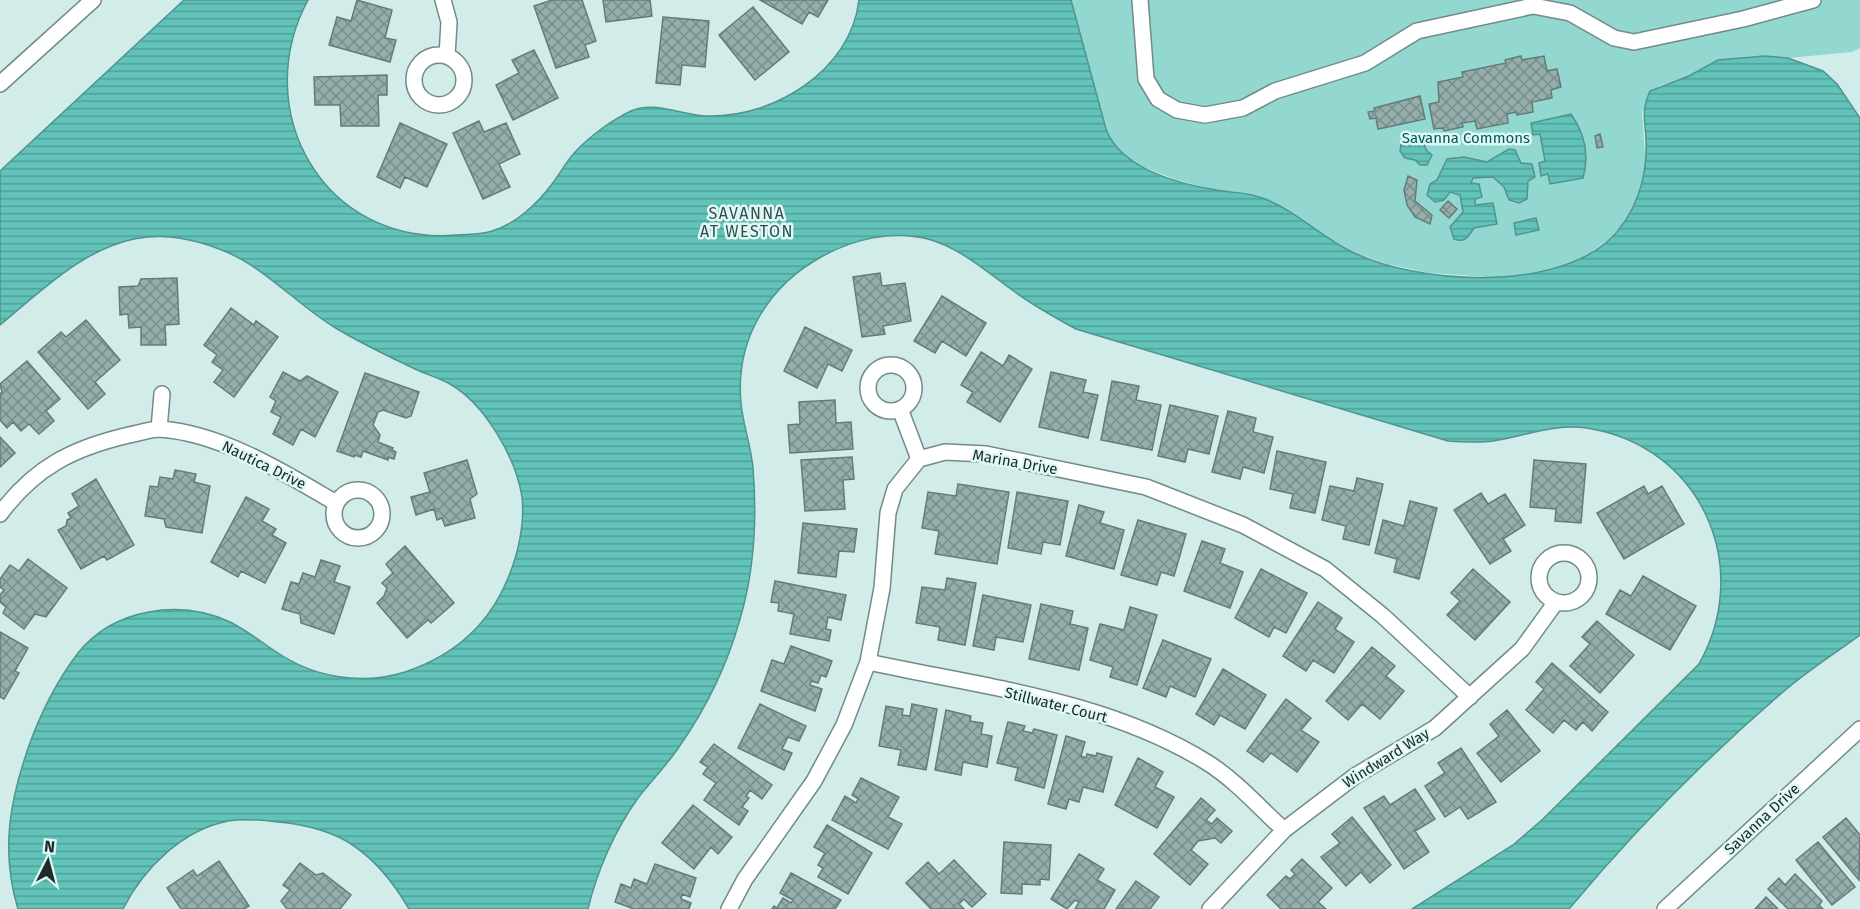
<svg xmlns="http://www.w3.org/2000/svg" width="1860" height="909" font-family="'Fira Sans',sans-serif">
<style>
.green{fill:#92d8d1}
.water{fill:url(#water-rules);stroke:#4e958e;stroke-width:1.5}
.building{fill:url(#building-cross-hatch);stroke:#637c79;stroke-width:1.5}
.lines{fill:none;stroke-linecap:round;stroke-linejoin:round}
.street-casing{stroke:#728b88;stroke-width:18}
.street{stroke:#fff;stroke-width:15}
.labels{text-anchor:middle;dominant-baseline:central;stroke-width:5;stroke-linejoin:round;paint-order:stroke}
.park-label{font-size:15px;fill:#025b56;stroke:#def9f6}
.street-label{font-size:15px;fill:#202a29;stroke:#def9f6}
.neighbourhood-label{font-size:16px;letter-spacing:1.5px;fill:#364d4a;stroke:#def9f6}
</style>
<defs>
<pattern id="water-rules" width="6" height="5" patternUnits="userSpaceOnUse" patternTransform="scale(1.5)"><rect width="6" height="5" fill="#62c3ba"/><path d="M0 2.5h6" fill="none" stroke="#509f97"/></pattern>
<pattern id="building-cross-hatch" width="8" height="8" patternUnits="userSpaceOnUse" patternTransform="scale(1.5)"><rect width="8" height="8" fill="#95aeab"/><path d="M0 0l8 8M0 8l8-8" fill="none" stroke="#798e8b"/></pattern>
</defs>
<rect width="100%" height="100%" fill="#d1ece9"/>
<path class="green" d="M1071,0H1860V48L1852,52L1788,58L1765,56L1718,60L1689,76L1659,86L1642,112L1646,169L1638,196L1625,221L1607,241L1581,259L1552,270L1501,278L1429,273L1388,264L1351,252L1264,198L1214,190L1177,180L1144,167L1121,153L1111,142L1106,129Z"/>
<path class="water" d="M184,0H308C248,112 325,246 456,235C468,234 481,235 492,231C516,224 538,203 552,184C560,174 567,160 576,151C590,136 612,120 631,111C653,100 684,116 707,116C773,118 851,71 859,0H1071L1106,129C1120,168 1178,184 1216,190C1232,193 1249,192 1265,199C1296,211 1320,236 1350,251C1416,284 1548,292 1607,242C1636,216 1648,177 1646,139C1645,118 1641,112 1650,91L1689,76L1718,60L1765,56L1788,58L1823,71L1837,84L1860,118V635C1834,654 1807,671 1783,692C1706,758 1634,831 1569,909H1412L1513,845L1543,819L1699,664C1754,566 1701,446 1587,428C1555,423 1525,436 1493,441C1478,443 1463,442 1448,441L1076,329C1054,317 1034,306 1015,292C988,273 961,248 928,239C892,230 853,239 821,257C767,287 735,341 741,403C743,425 751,446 753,468C757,518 754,572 740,619C727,666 707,707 679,747C667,765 651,781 638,798C615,830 597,871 588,909H409C394,883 374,858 348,842C327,830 302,824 278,822C262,820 244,818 228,821C182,830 143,869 123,909H18C0,850 10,798 31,740C42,711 59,678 78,653C114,608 180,599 230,622C246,630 260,641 275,651C312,677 361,686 405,672C453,656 489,625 508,578C518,555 525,523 522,497C516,458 485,404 450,384C439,378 426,374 415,369C388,356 360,343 334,327C298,305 268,271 229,253C127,208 74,263 0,325V171Z
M1571,114C1585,134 1590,154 1583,178L1550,184L1548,174L1541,176L1539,163L1545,161L1540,134L1533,135L1531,123Z
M1415,134L1422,137L1426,150L1432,155L1427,165H1420L1415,160L1405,158L1400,151L1402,138Z
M1509,149L1515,150L1521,163L1532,164L1535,177L1528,181L1527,199L1519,203L1509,200L1504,187L1493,177L1473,178L1471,183L1479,184L1482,197L1475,199V205L1493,203L1497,224L1474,228C1468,237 1465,243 1454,239L1450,227L1463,212L1460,195L1450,192L1444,200L1435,202L1427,195L1430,184L1437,180L1447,159L1464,157L1487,162Z
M1536,218L1539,230L1516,235L1514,223Z"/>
<path class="building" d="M357,0L392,10L385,38L396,40L390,62L329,45L337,17L351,21Z
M552,0H582L596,41L585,45L589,57L556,68L534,6Z
M603,0H650L652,16L606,22Z
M760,0H828L818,17L809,12L802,24Z
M753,7L789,52L755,80L719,35Z
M663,17L709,21L705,67L682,65L680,85L656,83Z
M534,50L558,98L513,120L496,85L519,73L512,60Z
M1521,56L1522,60L1544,56L1547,71L1557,69L1561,87L1551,90L1552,98L1532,102L1533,112L1517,115L1516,112L1507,114L1508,123L1477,129L1475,121L1462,123L1463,127L1444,131L1443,128L1434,129L1429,104L1439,102L1438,82L1463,77L1462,72L1506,63L1505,60Z
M387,75V95H378L379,126H341L340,105H315L314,77Z
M1420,96L1425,119L1378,129L1376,118L1370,119L1368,112L1375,111L1374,108Z
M479,121L484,132L506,123L520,154L499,164L510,187L483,199L453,133Z
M400,123L447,144L427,187L405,177L400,188L377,177Z
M1600,134L1603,147L1597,148L1595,136Z
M1408,176L1417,180L1415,201L1432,215L1430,224L1415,217L1407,205L1404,190Z
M1448,201L1457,209L1449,218L1440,210Z
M880,273L882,286L905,283L911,321L883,326L885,334L862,337L853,277Z
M177,278L179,324L165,325L166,345H141V327L129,328L128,314L120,315L119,287L138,286L141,279Z
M942,296L986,323L966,356L942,341L935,353L914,341Z
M231,308L254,325L256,321L278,337L234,397L214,382L223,370L212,362L217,355L204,345Z
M86,320L120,360L95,382L105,394L88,409L38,352L61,332L66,337Z
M805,327L852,350L842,371L828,364L817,388L784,371Z
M981,352L1003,366L1009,355L1032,369L1000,422L967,402L973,392L961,385Z
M27,361L60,399L46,411L54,421L39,434L29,424L21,431L13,422L7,428L0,420V394L2,392L0,384Z
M283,372L300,381L307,376L338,392L315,437L301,429L293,445L273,434L281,417L271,412L276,401L270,397Z
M1051,372L1086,380L1083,392L1098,395L1088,438L1039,427Z
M365,373L419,392L411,416L406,418L383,410L378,412L373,425L380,435L378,442L393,448L392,450L396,452L394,459L388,457V460L363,451L361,457L354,455V457L337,451Z
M1112,381L1139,386L1136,400L1161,405L1152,450L1101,440Z
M835,400L836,423L851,422L853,449L790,453L788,425L800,424L799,402Z
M1170,405L1218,416L1209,454L1188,449L1185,462L1158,456Z
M1228,411L1256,418L1253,432L1273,437L1264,473L1243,467L1240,479L1212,472Z
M0,437L15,453L0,467Z
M1277,451L1326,462L1315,513L1290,508L1293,494L1270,489Z
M852,457L854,479L843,480L845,509L805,511L801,460Z
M467,460L477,494L470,499L475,518L445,526L442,518L437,520L434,509L416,515L411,497L430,492L424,473Z
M1534,460L1586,464L1581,523L1555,521L1556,509L1530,507Z
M175,470L196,474L194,482L210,486L202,533L166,527L164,519L145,516L150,486L158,487L160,477L173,479Z
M1357,478L1383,484L1369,545L1343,539L1346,526L1322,520L1330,486L1354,491Z
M96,479L134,545L107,560L104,556L81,569L58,530L66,526L67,520L71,518L68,513L79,506L72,494Z
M958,484L1009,492L997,564L935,554L939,531L922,528L928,492L956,496Z
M1644,486L1648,494L1662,486L1684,524L1624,559L1597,513Z
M1017,492L1068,501L1060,545L1043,542L1041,554L1008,548Z
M1481,493L1488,504L1505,494L1525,525L1503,539L1511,551L1490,564L1454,510Z
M246,497L269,509L262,521L276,529L272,535L286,543L265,583L241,571L238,577L211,562Z
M1410,501L1437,508L1419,579L1394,572L1397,559L1375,553L1383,520L1404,526Z
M1079,505L1104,512L1100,523L1124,530L1114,569L1066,556Z
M1138,520L1186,534L1174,576L1161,572L1157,585L1121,575Z
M803,523L857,529L854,552L839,551L836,577L798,573Z
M1202,541L1225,549L1220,563L1243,572L1230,608L1184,591Z
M405,546L454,603L431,623L428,620L407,638L377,603L384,596L387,588L382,583L393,573L386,564Z
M28,559L67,588L46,617L35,614L24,629L3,613L6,607L0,602V595L4,590L0,587V579L10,565L19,571Z
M321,560L340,566L334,582L350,587L334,634L301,623L300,614L282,609L291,582L299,584L303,573L315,577Z
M1261,569L1307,593L1286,633L1274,627L1269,637L1235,618Z
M1473,569L1510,602L1475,640L1447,615L1460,601L1451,593Z
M1643,576L1696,606L1670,650L1606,614L1620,590L1631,596Z
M947,578L976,583L965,645L938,640L940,627L916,623L922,587L945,590Z
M775,581L846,595L841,620L828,617L826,629L831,630L829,641L790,634L794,614L778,611L779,603L771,602Z
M983,595L1031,605L1023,642L996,637L994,650L973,646Z
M1318,602L1342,618L1335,629L1354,642L1334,673L1313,660L1306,671L1283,656Z
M1041,604L1073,611L1070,624L1088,628L1079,670L1029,659Z
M1130,607L1157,615L1137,685L1110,677L1113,667L1090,660L1100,624L1124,630Z
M1597,621L1634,655L1600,693L1570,666L1590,644L1582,637Z
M0,632L28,648L15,671L19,673L4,699L0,697Z
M1163,640L1211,659L1195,697L1170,686L1166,697L1143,688Z
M791,646L832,661L826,677L821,675L818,683L811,681L810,685L822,689L815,711L761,691L772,660L784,664Z
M1372,647L1395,666L1386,676L1404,691L1380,719L1362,704L1348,720L1326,701Z
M1552,663L1608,712L1592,731L1583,722L1576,730L1564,720L1553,733L1526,710L1544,689L1536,682Z
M1223,669L1266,695L1245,729L1220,715L1214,725L1196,714Z
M1286,699L1311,718L1301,730L1319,742L1297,772L1271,753L1263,762L1247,751Z
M760,704L806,726L799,741L788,737L782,749L792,753L784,770L738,748Z
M912,704L937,709L926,770L898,765L901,750L879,746L886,706L903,709L902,715L910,716Z
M946,710L971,716L970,721L983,723L981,734L992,736L987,767L963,762L961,775L935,770Z
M1507,710L1540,751L1501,782L1477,753L1499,736L1490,724Z
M1008,722L1025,726L1023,731L1032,733L1034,729L1057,735L1044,788L1015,780L1018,768L997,763Z
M1066,736L1085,742L1081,756L1086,758L1087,754L1096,756L1097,753L1112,757L1103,792L1083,787L1079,802L1069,799L1066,809L1048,804Z
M714,744L772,785L762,799L750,790L746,796L749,798L742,807L748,811L739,825L704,800L716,783L703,774L708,767L700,762Z
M1461,748L1496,802L1468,819L1460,807L1445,817L1425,786L1445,773L1438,763Z
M1138,758L1163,772L1155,787L1174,797L1157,828L1115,805Z
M861,778L899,797L888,817L902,824L888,849L832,820L845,796L856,803L858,799L852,795Z
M1415,789L1435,819L1415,831L1429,852L1404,869L1364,808L1384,796L1390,805Z
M1201,798L1215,810L1206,820L1212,824L1217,818L1232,831L1221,843L1215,838L1198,841L1191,850L1208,864L1190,885L1154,854Z
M693,805L732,837L718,854L711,847L694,869L662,843Z
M1352,817L1391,865L1370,883L1361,872L1346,886L1321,857L1340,843L1332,834Z
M1846,818L1860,835L1859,880L1823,837Z
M827,825L872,853L848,894L818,877L823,868L818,865L825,853L814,847Z
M1004,842L1051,845L1049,880L1040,879V885L1022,884V894L1001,893Z
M1818,842L1855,887L1832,905L1796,860Z
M1079,854L1104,869L1097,880L1115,890L1104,909H1075L1079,902L1075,900L1067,909L1051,899Z
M1302,859L1332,888L1318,902L1326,909H1281L1267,895L1286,876L1290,879L1295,874L1291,870Z
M954,860L986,894L972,907L964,899L959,904L964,909H931L906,883L928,862L939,874Z
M219,861L249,906L244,909H181L167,888L193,870L197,876Z
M300,863L316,875L323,873L351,895L340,909H287L281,901L290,890L283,885Z
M655,864L696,878L690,897L682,894L681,899L691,903L689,909H634L615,902L621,884L631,888L634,879L647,884Z
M791,873L841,900L835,909H772L774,906L777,908L783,898L791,903L793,900L780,893Z
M1795,874L1822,901L1819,905L1823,909H1788L1768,889L1779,878L1785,885Z
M1136,881L1159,897L1150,909H1116Z
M1766,897L1778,909H1755Z"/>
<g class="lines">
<g class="street-casing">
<path id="street" d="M443,0L449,22L447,56
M1140,0L1146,79L1158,99L1177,110L1205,115L1243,108L1275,91L1365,63L1417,31L1533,6L1570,13L1614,38L1634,42L1743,19L1813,0
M414 80a25 25 0 1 1 50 0a25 25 0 1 1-50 0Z
M0,84L93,0
M868 388a23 23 0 1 1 46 0a23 23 0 1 1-46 0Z
M900,409L919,459
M159,429L162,394
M334 514a24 24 0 1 1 48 0a24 24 0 1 1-48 0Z
M0,514C35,467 73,448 129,435C139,433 151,429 160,429C221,433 285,473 336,503
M1539 578a25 25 0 1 1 50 0a25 25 0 1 1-50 0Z
M868,662C983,687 1107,700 1208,763C1235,780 1260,808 1284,830
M729,909L745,879L814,781L844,725L868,662L882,588L888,513L895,489L919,459L945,452L986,454L1146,487L1243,525L1325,569L1383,616L1470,697
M1210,909L1284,830L1355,776L1435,728L1522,649L1556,602
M1665,909L1860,729"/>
</g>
<use href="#street" class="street"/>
</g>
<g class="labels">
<g class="park-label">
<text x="1466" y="138">Savanna Commons</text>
</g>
<g class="street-label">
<text transform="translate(1015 462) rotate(10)">Marina Drive</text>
<text transform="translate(264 465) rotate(26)">Nautica Drive</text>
<text transform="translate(1056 705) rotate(14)">Stillwater Court</text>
<text transform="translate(1386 758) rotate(-32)">Windward Way</text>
<text transform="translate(1762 819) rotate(-43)">Savanna Drive</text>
</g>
<g class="neighbourhood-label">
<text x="747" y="213">SAVANNA<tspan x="747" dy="18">AT WESTON</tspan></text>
</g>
</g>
<g transform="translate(48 861) rotate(6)" stroke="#def9f6" stroke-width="4.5" paint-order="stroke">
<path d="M0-4.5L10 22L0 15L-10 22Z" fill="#202a29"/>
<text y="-9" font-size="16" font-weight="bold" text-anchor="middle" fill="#202a29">N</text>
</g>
</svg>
